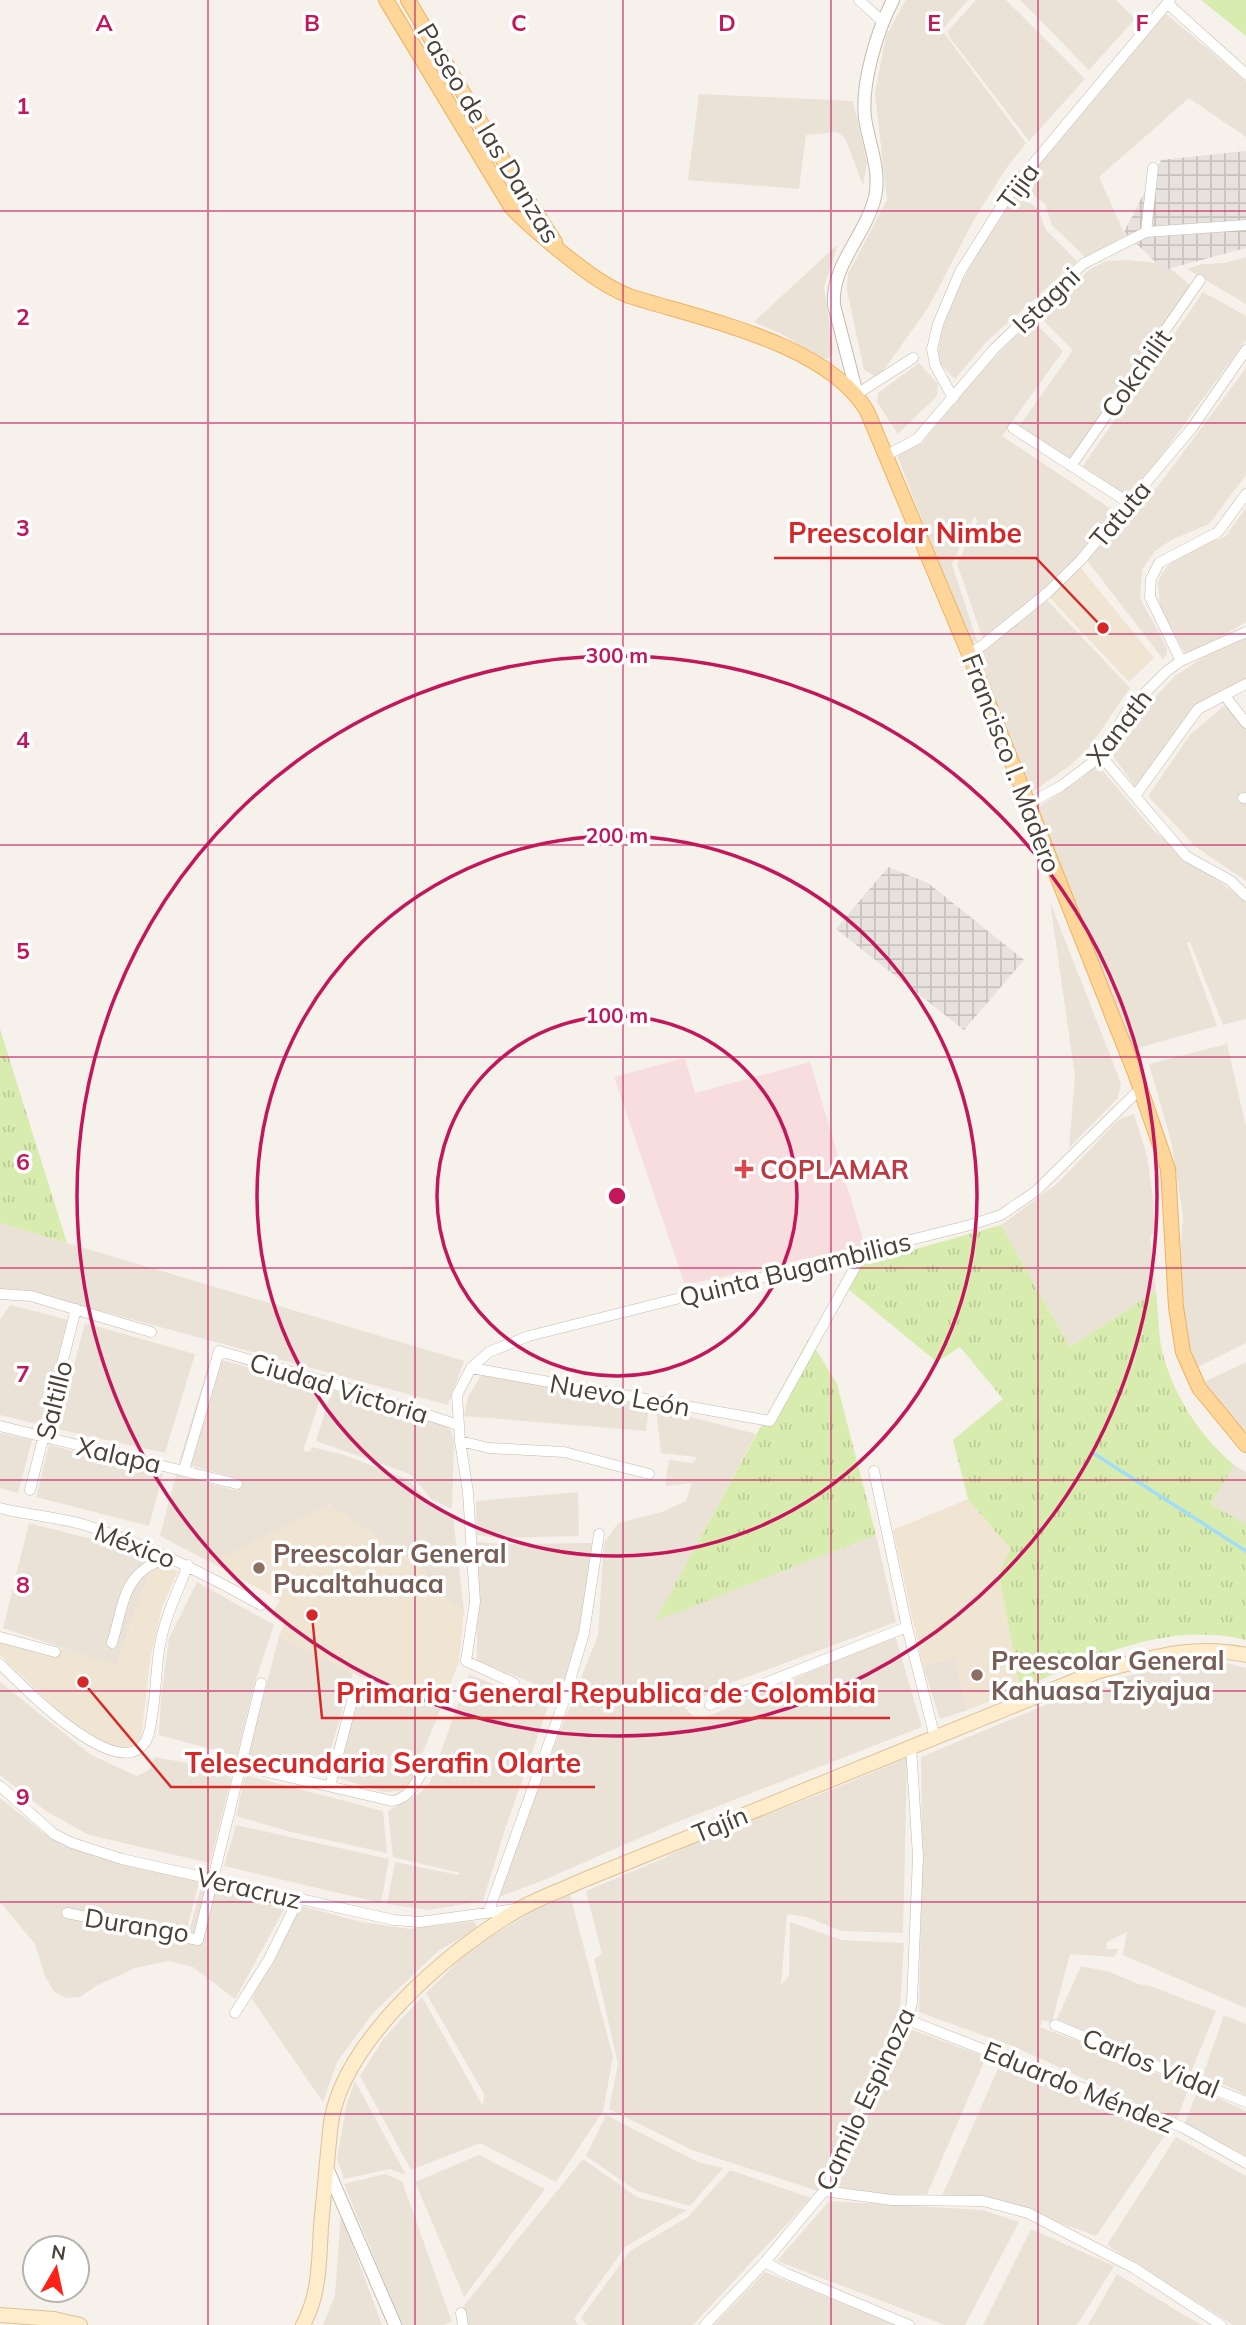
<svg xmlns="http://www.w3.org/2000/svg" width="1246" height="2325" font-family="Mulish,sans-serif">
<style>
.residential{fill:#eae2d7}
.industrial{fill:url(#industrial-grid)}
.education{fill:#f0e4d3}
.medical{fill:#f7dddd}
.grass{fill:url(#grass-tufts)}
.pitch{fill:#d8ecb0}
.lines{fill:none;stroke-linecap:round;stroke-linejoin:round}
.stream{stroke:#a2ddf6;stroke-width:3.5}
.minor-casing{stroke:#c5baae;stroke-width:11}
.tertiary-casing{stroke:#c5baae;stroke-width:14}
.secondary-casing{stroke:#dcc298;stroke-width:16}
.primary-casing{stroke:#edb261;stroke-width:16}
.minor{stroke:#fff;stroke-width:10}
.tertiary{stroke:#fff;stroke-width:12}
.secondary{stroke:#ffecca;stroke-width:14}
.primary{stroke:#ffd699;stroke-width:14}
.grid{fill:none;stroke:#c2185b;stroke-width:2;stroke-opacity:0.55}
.ring{fill:none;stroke:#c2185b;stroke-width:3.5}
.health-dot{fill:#e0444e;stroke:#fff;stroke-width:2.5}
.education-dot{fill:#8d6e63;stroke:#fff;stroke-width:2.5}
.labels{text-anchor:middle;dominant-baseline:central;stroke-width:7;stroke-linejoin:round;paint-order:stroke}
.street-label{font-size:26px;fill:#4a4137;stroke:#fff}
.health-label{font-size:26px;font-weight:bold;fill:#be3a42;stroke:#fff;text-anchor:start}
.education-label{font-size:26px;font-weight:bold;fill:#785e54;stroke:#fff;text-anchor:start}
.grid-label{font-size:23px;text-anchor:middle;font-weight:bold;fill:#c2185b;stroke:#fff;stroke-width:7;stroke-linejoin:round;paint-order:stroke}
.centre{fill:#c2185b;stroke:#fff;stroke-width:3.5}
.ring-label{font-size:21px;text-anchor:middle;font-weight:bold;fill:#c2185b;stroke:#fff;stroke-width:7;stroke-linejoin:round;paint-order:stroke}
.leader{fill:none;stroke:#d62828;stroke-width:2.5}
.callout-dot{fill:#d62828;stroke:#fff;stroke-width:2.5}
.callout-label{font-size:28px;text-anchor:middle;font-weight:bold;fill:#d62828;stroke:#fff;stroke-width:7;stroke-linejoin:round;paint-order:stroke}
</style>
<defs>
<pattern id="industrial-grid" width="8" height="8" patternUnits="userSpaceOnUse" patternTransform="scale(1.75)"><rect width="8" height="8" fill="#e8e2de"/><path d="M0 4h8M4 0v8" fill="none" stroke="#c8c3bf"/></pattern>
<pattern id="grass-tufts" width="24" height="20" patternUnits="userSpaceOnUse" patternTransform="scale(1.75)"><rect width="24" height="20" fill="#d8ecb0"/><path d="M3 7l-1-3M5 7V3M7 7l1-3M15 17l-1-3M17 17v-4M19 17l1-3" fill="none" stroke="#bbcc98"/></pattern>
</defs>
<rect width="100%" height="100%" fill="#f6f1ea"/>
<path class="residential" d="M906,0H968L943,29L944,33L1026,143L1005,170L975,218L928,308L878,378L864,370L847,290L848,274L887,200L875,93L886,36Z
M976,0H1006L1085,79L1029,141L948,35V31Z
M1020,0H1116L1135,19L1089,70Z
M1165,13L1246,81V137L1189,98L1099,177L1125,235L1088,260L1052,225L1045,204L1023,187L1060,136Z
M699,94L853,101L867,163L863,185L845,138L837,132L806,135L799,189L688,180Z
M1017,194L1038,209L1046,230L1077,261L986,342L955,379L937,361L943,317L991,229Z
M838,244L824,287L833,349L830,357L826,359L816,356L784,335L754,322Z
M1246,257V304L1187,269L1203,264L1224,263Z
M1129,260L1165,264L1190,285L1074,464L1018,428L1073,350L1040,317L1090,269L1106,261Z
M1203,292L1246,316V340L1128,501L1080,470Z
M1032,320L1063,351L1002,436L1117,513L1039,600L983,639L957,564L978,520L974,517L952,564L977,641L969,644L897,455L922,443L985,367Z
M919,363L938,384L937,396L898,434L877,402L878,393Z
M1246,368V475L1209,524L1173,539L1155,551L1142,569L1140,598L1167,648V654L1163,659L1086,559L1158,486Z
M1246,508V622L1198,650L1185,653L1160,608L1158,582L1162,573L1173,560L1195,547L1225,537Z
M1046,599L1130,688L1088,749L1068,767L1032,792L976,654Z
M1246,636V685L1194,715L1135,787L1112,754L1141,712L1175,676L1215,650Z
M1224,706L1230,707L1246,727V881L1196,847L1148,796L1190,735Z
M1097,764L1153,830L1246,902V1019L1223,1025L1190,942L1187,943L1217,1026L1134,1049L1037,808L1081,779Z
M1050,902L1121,1083L1118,1098L1069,1148L1075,1076Z
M1227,1044L1246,1127V1343L1198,1367L1185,1333L1180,1261L1183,1216L1176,1171L1171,1141L1149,1064Z
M1134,1114L1147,1156L1153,1198L1155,1233L1150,1237L1156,1291L1070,1347L1001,1225L1058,1183L1118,1120Z
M0,1223L464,1361L448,1405L31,1292L0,1290Z
M10,1305L69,1320L40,1425L0,1415V1320Z
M85,1323L195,1354L165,1453L57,1429Z
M214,1358L324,1387L303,1451L310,1452L312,1447L344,1455L407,1479L433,1506L453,1517L464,1610L440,1595L424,1572L329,1504L212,1563L160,1536L176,1475L238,1491L242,1480L179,1462L208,1366Z
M1246,1362V1431L1234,1423L1215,1402L1204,1382Z
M483,1372L649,1407L646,1431L464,1416L468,1397Z
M332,1390L426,1415L441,1421L451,1431L454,1441L452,1509L431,1499L410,1474L316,1441Z
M656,1408L756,1434L656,1620L876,1535L896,1622L728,1684L684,1707L698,1721L895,1635L922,1727L667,1826L544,1880L499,1897L497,1891L598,1635L604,1543L618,1523L662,1512L686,1501L692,1483L665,1486L669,1460L693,1463L697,1457L661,1453Z
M0,1433L32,1440L18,1493L0,1488Z
M49,1445L163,1474L149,1526L36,1497Z
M1234,1465L1246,1472V1524L1211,1504Z
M578,1492L579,1536L499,1538L477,1535L476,1501Z
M29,1523L134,1550L152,1565L116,1666L3,1628Z
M477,1542L501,1544L592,1543L581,1624L561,1695L477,1660Z
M197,1582L274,1625L254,1685L237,1756L159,1735L161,1697L169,1638Z
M279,1636L353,1673L323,1776L248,1757Z
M954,1658L968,1710L940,1719L923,1666Z
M1223,1662L1246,1668V2008L1123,1955L1127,1932L1107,1942V1949H1119L1114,1957L1070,1954L1052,2022L1042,2020L1040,2027L1118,2056L1189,2087L1176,2121L1015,2047L919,2012L922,1854L921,1757L1100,1682L1185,1663Z
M469,1674L548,1707L506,1826L483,1901L428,1910L387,1904L395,1862L458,1875L460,1873L393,1857L388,1811L417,1795L429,1785Z
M365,1679L444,1701L410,1783L399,1791L384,1792L335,1777Z
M0,1682L91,1755L137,1776L149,1770L154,1757L233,1771L210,1863L89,1835L46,1811L0,1775Z
M907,1758L903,1933L842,1931L806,1917L787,1914L781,1985L789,1976L790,1922L842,1940L904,1943L900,2009L818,2191L692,2150L609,2109L618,2064L594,1959L602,1954L586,1891L662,1859L700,1840L833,1789Z
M245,1775L383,1811L387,1853L291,1832L236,1816Z
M0,1798L42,1832L74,1849L201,1875L184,1939H187L204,1877L287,1904L235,1999L193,1967L169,1961L135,1968L96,1986L80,1997L66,1998L54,1992L45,1976L35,1944L0,1902Z
M236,1825L389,1859L381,1903L224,1866Z
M570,1895L613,2057L603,2111L556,2182L480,2143L411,2170L360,2076L384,2038L422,1997L483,2106L484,2094L426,1993L467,1953L490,1937L535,1910Z
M298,1905L361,1922L410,1929L475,1921L477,1929L438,1951L372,2014L337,2062L323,2102L252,1999Z
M1081,1966L1110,1972L1138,1984L1150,1986L1216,2011L1191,2072L1055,2023Z
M1224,2015L1246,2024V2095L1203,2075Z
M907,2028L986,2057L927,2194L890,2195L833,2188Z
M1000,2064L1167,2132L1096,2236L990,2198L942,2196Z
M355,2081L406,2175L390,2169L344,2179L337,2158L347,2103Z
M1198,2089L1246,2111V2156L1184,2125Z
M606,2115L698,2162L723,2168L690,2206L637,2191L586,2156Z
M1176,2137L1246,2176V2325H1233L1107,2245Z
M479,2155L545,2189L464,2297L415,2182Z
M583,2159L637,2197L687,2210L625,2247L574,2319L578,2325H462V2308Z
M730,2170L811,2198L693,2325H587L581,2318L630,2251L688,2217Z
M385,2174L402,2181L452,2322L443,2325H402L344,2184Z
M829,2201L983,2210L1019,2222L965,2325H945L777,2261Z
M341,2214L382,2325H323L335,2295Z
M1031,2229L1114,2266L1077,2325H983Z
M765,2272L896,2325H714Z
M1117,2274L1184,2315L1202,2325H1088Z"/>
<path class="industrial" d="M1246,151V248L1164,270L1124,232L1161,160Z
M888,867L928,883L1024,960L964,1030L836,929Z"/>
<path class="education" d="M1081,568L1154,658L1129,682L1049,597Z
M968,1499L1010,1550L999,1575L1020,1689L968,1710L954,1658L923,1666L893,1530Z
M329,1504L404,1554L424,1572L440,1595L464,1610L459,1661L444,1701L365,1679L279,1636L284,1625L271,1615L280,1600L212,1563Z
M152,1565L178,1571L162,1607L150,1660L141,1740L129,1755L89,1736L49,1702L0,1655V1642L56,1657L61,1648L116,1665Z"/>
<path class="medical" d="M685,1058L695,1093L810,1062L865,1246L685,1285L614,1077Z"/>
<path class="grass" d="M0,1029L67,1243L0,1223Z
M1001,1225L1070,1347L1156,1291C1158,1309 1158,1328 1161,1346C1170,1390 1199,1436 1234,1465L1211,1504L1246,1524V1640C1166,1620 1091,1658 1020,1689L999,1575L1010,1549L968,1499L953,1440L1003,1399L960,1347L937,1362L842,1284L852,1267Z
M809,1338L837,1384L876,1535L655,1621Z"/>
<path class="pitch" d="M1201,0H1246V36Z"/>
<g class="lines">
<path class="stream" d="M1093,1453L1246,1551"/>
<g class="minor-casing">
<path id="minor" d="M859,0L882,21
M1167,3L1246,74
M1146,232L1153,168
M857,394L913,358
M953,398L935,365L932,349L938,324L960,272L1013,188L1170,0
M1013,428L1129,503
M887,455L917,439L994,349L1083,264L1146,232L1246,225
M1071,466L1200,280
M969,654L983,645L1047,593L1080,561L1192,428L1246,350
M1181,661L1150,597L1151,579L1159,563L1218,532L1246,494
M1225,696L1246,723
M1101,756L1186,856L1231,881L1246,896
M1135,796L1198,709L1246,684
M1243,798H1246
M1028,804L1061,786L1101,756L1127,711L1167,671L1181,661L1246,632
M0,1294L31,1296L151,1332
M471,1368L770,1421L863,1253
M0,1426L237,1484
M460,1441L489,1448L564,1452L649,1474
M184,1470L219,1351L337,1385L458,1425
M874,1471L907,1627L935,1738
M30,1490L76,1309
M0,1508C28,1515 57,1517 85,1525C150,1546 201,1572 261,1605
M0,1637L55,1652
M112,1643C125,1600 123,1570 171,1557
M0,1664C21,1685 113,1780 143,1745C151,1736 151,1720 153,1709C156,1690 156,1670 159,1651C163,1621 177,1593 188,1565
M514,1683L466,1661L475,1602L468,1492L460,1441L457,1395L471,1368L489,1352L529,1336L970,1225L1001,1215L1036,1191L1140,1089
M710,1705L907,1627
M242,1766L392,1801C411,1798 417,1780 426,1765
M0,1786L54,1834L72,1843L122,1859L394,1920L420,1922L515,1909
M330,1786L353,1697
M67,1913L198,1940L261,1683
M488,1913L563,1704L584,1633L599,1534
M235,2013L269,1959L298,1900
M908,2020L1182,2127L1246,2163
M1055,2025L1246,2102
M824,2191L892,2200L983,2201L1028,2213L1134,2268L1221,2325
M765,2262L785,2273L909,2325
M461,2313L463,2325
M705,2325L765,2262L824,2191L852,2139L908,2020L912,2002L918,1856L911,1747"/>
</g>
<g class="tertiary-casing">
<path id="tertiary" d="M857,394L834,305C831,265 866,235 875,197C881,170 869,145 865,118C861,83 877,31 893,0
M328,2170L395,2325"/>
</g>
<g class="secondary-casing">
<path id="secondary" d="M0,2315L54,2319L80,2325
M303,2325C320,2294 319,2261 321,2226C324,2194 327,2163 330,2131C337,2045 448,1950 518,1910C538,1898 560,1891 581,1881L1099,1671C1151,1658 1191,1644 1246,1655"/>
</g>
<g class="primary-casing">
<path id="primary" d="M386,0L511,207C527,224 543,237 560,251C583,269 602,285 629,296C701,319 827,343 867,411L969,654L1135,1073L1168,1169L1176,1307L1183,1352L1199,1388L1246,1445
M408,0L518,185L555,242"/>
</g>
<use href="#minor" class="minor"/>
<use href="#tertiary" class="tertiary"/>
<use href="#secondary" class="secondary"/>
<use href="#primary" class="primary"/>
</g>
<path class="grid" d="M208,0V2325M415,0V2325M623,0V2325M831,0V2325M1038,0V2325M0,211H1246M0,423H1246M0,634H1246M0,845H1246M0,1057H1246M0,1268H1246M0,1480H1246M0,1691H1246M0,1902H1246M0,2114H1246"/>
<g class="ring">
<circle cx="617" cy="1196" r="180"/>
<circle cx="617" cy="1196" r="360"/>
<circle cx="617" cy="1196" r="540"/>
</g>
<path class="health-dot" d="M740.5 1158.5h7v7h7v7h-7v7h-7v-7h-7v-7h7z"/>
<g class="education-dot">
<circle cx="259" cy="1568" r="7"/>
<circle cx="977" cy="1675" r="7"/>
</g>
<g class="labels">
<g class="street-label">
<text transform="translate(489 133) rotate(59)">Paseo de las Danzas</text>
<text transform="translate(1018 186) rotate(-54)">Tijia</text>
<text transform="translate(1046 300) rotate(-44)">Istagni</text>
<text transform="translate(1136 373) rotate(-55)">Cokchilit</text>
<text transform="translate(1120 514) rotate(-50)">Tatuta</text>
<text transform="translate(1119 727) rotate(-52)">Xanath</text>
<text transform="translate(1012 763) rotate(69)">Francisco I. Madero</text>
<text transform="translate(795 1269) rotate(-14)">Quinta Bugambilias</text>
<text transform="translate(339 1388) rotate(17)">Ciudad Victoria</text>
<text transform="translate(620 1395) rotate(10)">Nuevo León</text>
<text transform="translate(54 1400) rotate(-76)">Saltillo</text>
<text transform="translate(119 1455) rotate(13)">Xalapa</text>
<text transform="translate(135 1545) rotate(21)">México</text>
<text transform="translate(720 1824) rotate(-22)">Tajín</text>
<text transform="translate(249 1888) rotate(13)">Veracruz</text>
<text transform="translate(137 1925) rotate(9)">Durango</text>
<text transform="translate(1151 2063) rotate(22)">Carlos Vidal</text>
<text transform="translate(1079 2087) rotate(22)">Eduardo Méndez</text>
<text transform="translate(865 2099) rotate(-65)">Camilo Espinoza</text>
</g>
<g class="health-label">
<text x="760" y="1169">COPLAMAR</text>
</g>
<g class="education-label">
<text x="273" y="1553">Preescolar General<tspan x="273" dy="30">Pucaltahuaca</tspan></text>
<text x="991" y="1660">Preescolar General<tspan x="991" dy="30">Kahuasa Tziyajua</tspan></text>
</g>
</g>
<g class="grid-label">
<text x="104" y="31">A</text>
<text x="312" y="31">B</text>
<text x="519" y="31">C</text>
<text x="727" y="31">D</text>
<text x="934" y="31">E</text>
<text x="1142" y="31">F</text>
<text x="23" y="114">1</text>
<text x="23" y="325">2</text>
<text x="23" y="536">3</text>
<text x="23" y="748">4</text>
<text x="23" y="959">5</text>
<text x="23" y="1170">6</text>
<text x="23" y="1382">7</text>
<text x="23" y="1593">8</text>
<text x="23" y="1805">9</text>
</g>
<circle cx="617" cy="1196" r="10" class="centre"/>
<g class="ring-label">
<text x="617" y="663">300 m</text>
<text x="617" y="843">200 m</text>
<text x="617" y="1023">100 m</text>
</g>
<path class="leader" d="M1103 628L1036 558H774M312 1615L322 1718H890M83 1682L171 1787H595"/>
<g class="callout-dot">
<circle cx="1103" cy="628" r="7"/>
<circle cx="312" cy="1615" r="7"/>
<circle cx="83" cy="1682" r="7"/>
</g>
<g class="callout-label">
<text x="905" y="543">Preescolar Nimbe</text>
<text x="606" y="1703">Primaria General Republica de Colombia</text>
<text x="383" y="1773">Telesecundaria Serafin Olarte</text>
</g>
<g transform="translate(56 2269) rotate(9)"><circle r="33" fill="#ffffff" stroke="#b7b3af" stroke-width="2"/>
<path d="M0-5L12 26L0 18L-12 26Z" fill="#ff2017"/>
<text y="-10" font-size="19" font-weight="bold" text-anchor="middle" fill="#4a4137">N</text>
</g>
</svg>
